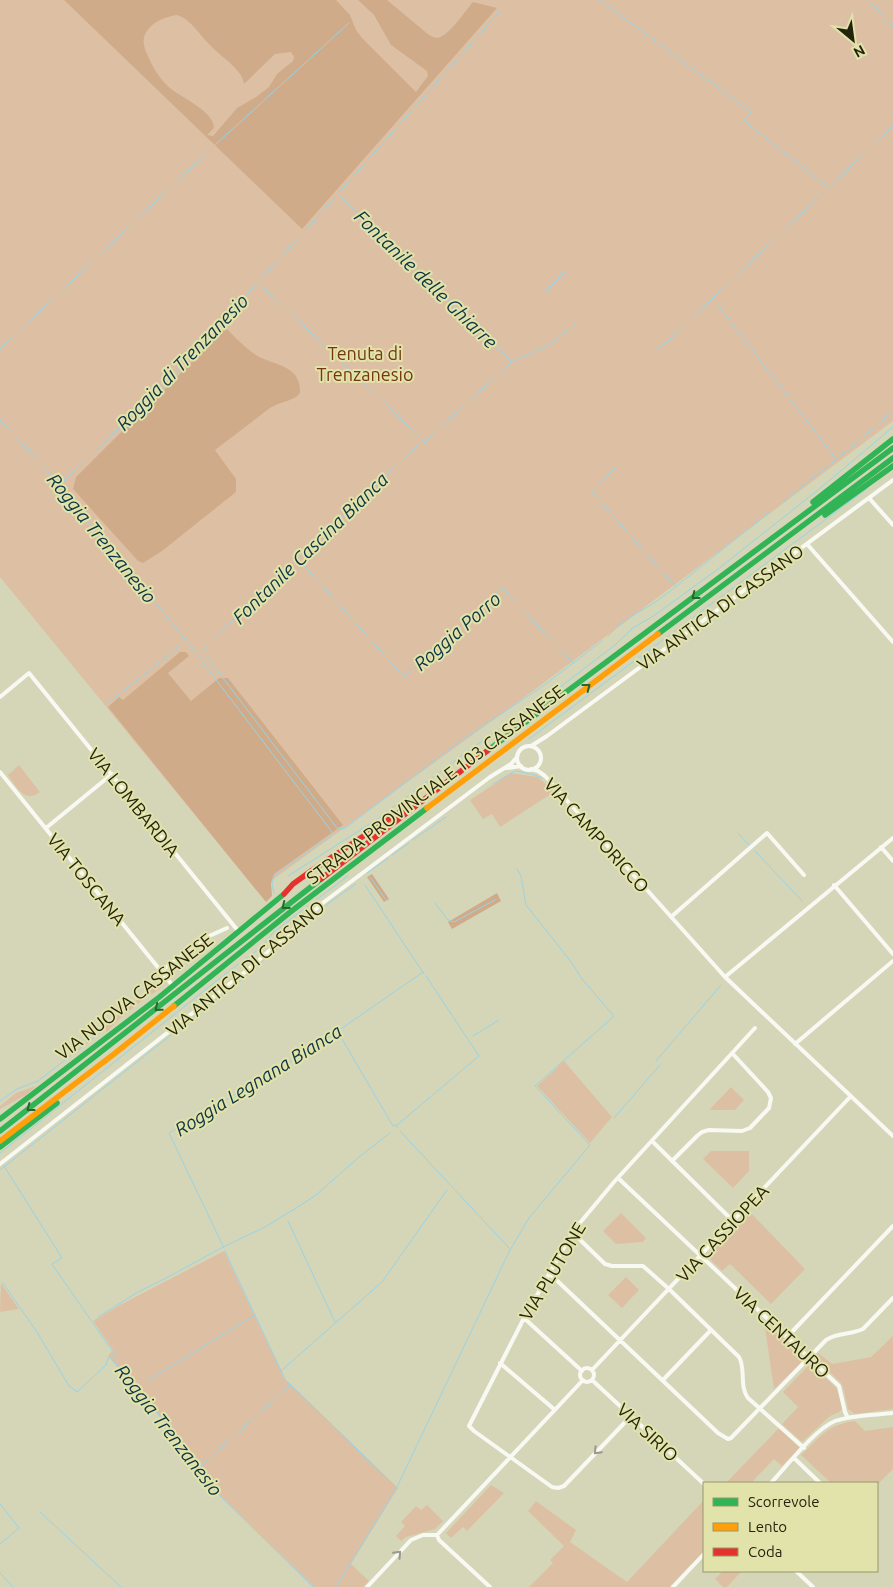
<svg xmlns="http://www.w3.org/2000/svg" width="893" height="1587" font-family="Ubuntu,sans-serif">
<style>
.green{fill:#ddc0a3}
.forest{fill:#d0ab89;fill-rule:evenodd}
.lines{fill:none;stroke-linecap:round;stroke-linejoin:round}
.stream{stroke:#99d3e4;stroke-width:1}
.street{stroke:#f9f9f4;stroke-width:4}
.fast{stroke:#30b455;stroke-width:5.5}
.slow{stroke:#ff9f0a;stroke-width:5.5}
.jam{stroke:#e5322d;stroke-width:5.5}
.oneway{stroke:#29652d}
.oneway2{stroke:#99998c}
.labels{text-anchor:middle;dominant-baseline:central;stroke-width:4;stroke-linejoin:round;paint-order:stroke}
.park-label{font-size:18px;fill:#763710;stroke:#e2e3aa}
.street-label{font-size:18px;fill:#24240d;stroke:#e2e3aa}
.water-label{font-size:19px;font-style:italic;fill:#0e3544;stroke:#e2e3aa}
</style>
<rect width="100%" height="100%" fill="#d5d6b7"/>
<path class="green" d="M0,0H893V421L533,691L257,891L0,577Z
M19,765L40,792C24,804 16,786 8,775Z
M511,773L538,777L554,792L500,827L492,814L483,819L470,800Z
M163,980L164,984L161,988L143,1000L119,1019L107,1032L104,1026Z
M564,1061L612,1117L590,1143L537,1086Z
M36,1086L26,1095L0,1109V1106L16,1093Z
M731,1087L744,1100L735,1110H709Z
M711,1151H749V1171L733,1188L703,1159Z
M749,1211L805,1269L771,1304L730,1264L722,1271L706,1255Z
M621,1213L646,1238L643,1242L616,1244L603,1231Z
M224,1251L280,1369L283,1377L398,1488L351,1564L369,1581L363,1587H314L207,1483L204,1472L198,1461L108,1356L113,1350L93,1321L118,1306Z
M626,1277L639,1290L622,1308L608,1295Z
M1,1283L19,1309L0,1312Z
M759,1316L802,1354V1362L774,1389L765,1328Z
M893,1336V1409L855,1414L848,1409L843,1387L840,1382L814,1357L818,1353L832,1364L871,1357Z
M812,1364L837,1389L842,1409L839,1412L830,1416L802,1442L782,1424L798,1407L783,1392L808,1366Z
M855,1421L865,1431L893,1427V1469L877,1485V1483H831L801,1455C820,1437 828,1424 855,1421Z
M779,1428L800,1448L782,1466L774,1459L753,1481L755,1483H726Z
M491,1485L504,1493L467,1531L463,1527L451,1538L446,1533Z
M704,1500V1551L669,1587H529L553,1563L550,1560L564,1546L528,1511L536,1501L576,1530L570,1542L627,1582Z
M427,1505L443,1521L435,1529L406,1537L401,1541L396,1536L405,1526L401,1522L416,1506L421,1510Z
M723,1571H742L727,1587H723L715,1579Z"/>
<path class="forest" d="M64,0H336L350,15L356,30L363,39L416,92L428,76L427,71L391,45L374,15L358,0H387L429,35C433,37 436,39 440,37C451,33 465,11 473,2L497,8L302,229ZM177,15C192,20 200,36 211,46C220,56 243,70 244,84L275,54L291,52L294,57L293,61L277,74L269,87L256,97L237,108L213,136L207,135L214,128C214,111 182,98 170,88C160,79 153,68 148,56C144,48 141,39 147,31C154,21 165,17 177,15Z
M226,328C235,337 245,348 256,355C271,365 302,364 300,393C293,402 281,401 270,408L215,450L236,479V492L162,551L143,563L138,561L73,489L76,477Z
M180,652H186L189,656L168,673L191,701L219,678H228L343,825L274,874L271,883L272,896L266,902L108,707L119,697L123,700Z
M372,874L389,899L384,902L367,877Z
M497,893L501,901L452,929L448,922Z"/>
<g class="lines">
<path class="stream" d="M600,0L751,112L744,121L828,187
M869,0L893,27
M215,145L349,23
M342,198L510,360
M305,231L500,11
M263,287L423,440L422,442
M717,304L836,459
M0,349L210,150
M655,350L665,344L893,126
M516,367L616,467L591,491L676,587
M0,420L53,477L62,483L173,376L299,237
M424,443L511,362L549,345L576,323L545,292L566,271
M55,479L54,483L127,567L200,658
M65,489L67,486
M783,502L853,446L893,411
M302,563L404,677L502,588L573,663
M608,636L616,628L630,617L651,605L669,592L771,511
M203,652L207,645L239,614L417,446
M207,657L337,828L344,829L458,743L543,686L602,641
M201,660L332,832V835L275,875L272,883L274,893
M107,704L181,645
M529,739L868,488
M493,784L515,771C522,772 538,775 542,778
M738,833L749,845
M413,840L446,817
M755,851L803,902
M392,855L409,843
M367,873L388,858
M288,876L376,820L472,748L556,690L615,645L633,628L655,615L718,569L818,490L893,427
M370,877L386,900
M365,885L424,974
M435,903L448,920L454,922L495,900
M473,1036L499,1020
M342,1039L393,1126L396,1125
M656,1061L721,985
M0,1101L17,1089L38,1081L105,1029
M614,1118L660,1065
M397,1128V1125L479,1056L426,976
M400,1131L510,1249
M0,1153L229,971L263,946L272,934L296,915L348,876
M4,1166L62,1258L52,1264L115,1355L113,1360
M0,1170L246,976L330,902L356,884
M288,1221L335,1322
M224,1248L169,1133L279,1069L335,1033L423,972
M225,1251L285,1379
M3,1283L37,1332L69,1386L77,1392L106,1365L108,1358H111L198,1462L204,1472L207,1483L313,1587
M98,1317L138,1292L168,1277L223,1247L265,1227L301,1205L316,1195L359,1157L390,1133
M281,1371L382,1282L447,1190
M147,1381L255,1315
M288,1382L396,1487
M201,1466L289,1386
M0,1504L19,1528L0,1544
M40,1512L121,1587
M0,1573L13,1587
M336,1587L397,1487L510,1250L529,1218L590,1145L535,1086L613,1017V1015L582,979L572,963L526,905L521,876L517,869"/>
<path class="street" d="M869,498L893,525
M807,544L893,642
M0,697L29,673L239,932
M517 758a12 12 0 1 1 24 0a12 12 0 1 1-24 0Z
M531,746L547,736L893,480
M507,768L521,766
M531,769L538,771L545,776L725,977L893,1136
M0,772L173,986
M46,828L112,774
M881,847L893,861
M834,885L893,954
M671,917L767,833L804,875
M161,971L207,937L227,928
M725,977L893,838
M795,1044L893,961
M652,1141L733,1221
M672,1161L697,1136L702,1132L709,1130L742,1131L750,1128L769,1108L771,1098L768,1092L732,1053
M0,1164L250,968L324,902L490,777L511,764L517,757
M618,1178L839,1386L845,1412L848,1418
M572,1232L605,1264L612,1266H643L669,1289L739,1357C746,1369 739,1386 748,1398L804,1448
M549,1273L718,1433L728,1439L731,1438L826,1340C838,1332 851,1335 863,1329L893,1298
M524,1318L582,1371
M787,1337L893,1226
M500,1363L555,1410
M580 1375a7 7 0 1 1 14 0a7 7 0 1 1-14 0Z
M592,1370L851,1096
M592,1380L704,1484
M663,1380L711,1330
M631,1416L564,1486L558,1488L552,1487L474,1431L469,1426L524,1318L574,1230L614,1182L755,1028
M794,1458L820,1483
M771,1483C786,1467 815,1429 835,1421C851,1415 876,1415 893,1413
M437,1535L583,1380
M437,1535L439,1540L490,1587
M796,1571L813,1587
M367,1587L411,1540L423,1535H437
M673,1587L704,1554"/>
<path class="fast" d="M813,502L893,439
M825,515L893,466
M658,634L893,458
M487,751L893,448
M174,1006L289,913L427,808
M0,1119L157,999L284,894
M0,1131L321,879
M0,1147L57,1103"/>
<path class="slow" d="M427,808L658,634
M0,1141L114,1054L174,1006"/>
<path class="jam" d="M321,879L487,751
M284,894L293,884L311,871L410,805"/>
</g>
<defs><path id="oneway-chevron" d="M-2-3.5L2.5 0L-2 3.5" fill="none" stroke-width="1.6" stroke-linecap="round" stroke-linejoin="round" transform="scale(1.25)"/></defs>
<g class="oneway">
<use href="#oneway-chevron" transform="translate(695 596) rotate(143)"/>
<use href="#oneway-chevron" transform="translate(587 687) rotate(-37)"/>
<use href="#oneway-chevron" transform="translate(285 906) rotate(142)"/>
<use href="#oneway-chevron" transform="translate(158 1008) rotate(141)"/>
<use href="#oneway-chevron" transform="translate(30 1108) rotate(143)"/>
</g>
<g class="oneway2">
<use href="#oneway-chevron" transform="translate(597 1451) rotate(134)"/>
<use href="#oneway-chevron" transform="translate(398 1554) rotate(-47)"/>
</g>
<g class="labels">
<g class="park-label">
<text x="365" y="353">Tenuta di<tspan x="365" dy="21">Trenzanesio</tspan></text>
</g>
<g class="street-label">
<text transform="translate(720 607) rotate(-36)">VIA ANTICA DI CASSANO</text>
<text transform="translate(435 784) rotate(-37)">STRADA PROVINCIALE 103 CASSANESE</text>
<text transform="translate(134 802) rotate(51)">VIA LOMBARDIA</text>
<text transform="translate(597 835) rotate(48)">VIA CAMPORICCO</text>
<text transform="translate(87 879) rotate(51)">VIA TOSCANA</text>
<text transform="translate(245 968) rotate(-40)">VIA ANTICA DI CASSANO</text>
<text transform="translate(134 996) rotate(-38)">VIA NUOVA CASSANESE</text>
<text transform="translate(722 1233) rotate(-47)">VIA CASSIOPEA</text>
<text transform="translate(552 1271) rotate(-59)">VIA PLUTONE</text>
<text transform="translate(782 1332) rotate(43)">VIA CENTAURO</text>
<text transform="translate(648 1432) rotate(43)">VIA SIRIO</text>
</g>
<g class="water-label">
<text transform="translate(426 279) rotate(44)">Fontanile delle Ghiarre</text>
<text transform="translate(182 362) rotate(-46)">Roggia di Trenzanesio</text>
<text transform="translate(102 538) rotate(51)">Roggia Trenzanesio</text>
<text transform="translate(310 548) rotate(-44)">Fontanile Cascina Bianca</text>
<text transform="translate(457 631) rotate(-41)">Roggia Porro</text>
<text transform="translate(258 1080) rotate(-32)">Roggia Legnana Bianca</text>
<text transform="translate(169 1430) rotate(52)">Roggia Trenzanesio</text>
</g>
</g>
<rect x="703" y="1482" width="175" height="90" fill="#e2e3aa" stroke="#96976b"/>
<rect x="713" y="1498" width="25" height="8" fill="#30b455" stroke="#96976b"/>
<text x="748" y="1507" font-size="15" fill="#24240d">Scorrevole</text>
<rect x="713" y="1523" width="25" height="8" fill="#ff9f0a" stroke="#96976b"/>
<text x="748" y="1532" font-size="15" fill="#24240d">Lento</text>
<rect x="713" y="1548" width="25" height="8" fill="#e5322d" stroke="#96976b"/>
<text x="748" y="1557" font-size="15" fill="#24240d">Coda</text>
<g transform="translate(853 40) rotate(151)" stroke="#e2e3aa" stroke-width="4" paint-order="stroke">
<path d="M0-4L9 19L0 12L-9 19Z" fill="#24240d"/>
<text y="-8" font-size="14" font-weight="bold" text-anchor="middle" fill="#24240d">N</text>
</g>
</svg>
